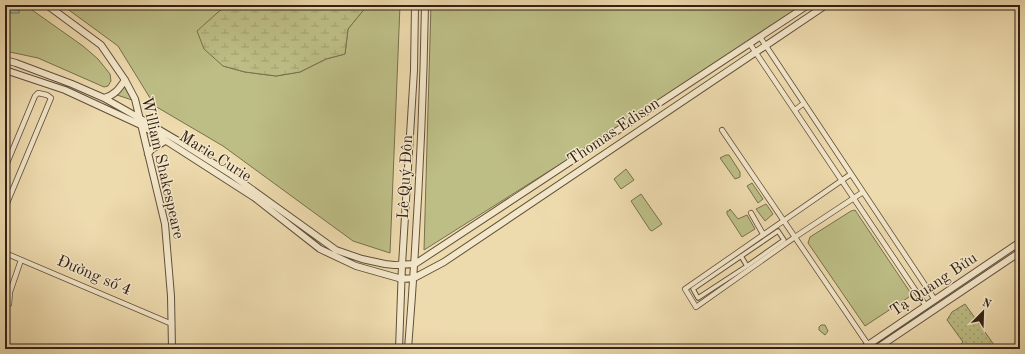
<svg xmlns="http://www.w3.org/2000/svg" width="1025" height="354" font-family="'Old Standard TT',serif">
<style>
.green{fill:#bdbe86;stroke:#78704e}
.wetland{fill:url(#wetland-marsh);stroke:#78704e}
.garden{fill:url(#garden-dots);stroke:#78704e}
.water{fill:url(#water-ripples);stroke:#717d6c}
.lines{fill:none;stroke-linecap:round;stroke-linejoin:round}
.pedestrian-casing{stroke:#624f3c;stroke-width:5.5}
.minor-casing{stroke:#624f3c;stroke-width:6}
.tertiary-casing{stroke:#624f3c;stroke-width:8}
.pedestrian{stroke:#f3e7ca;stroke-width:3.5}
.minor{stroke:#f3e7ca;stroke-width:4.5}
.tertiary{stroke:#f3e7ca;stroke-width:6}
.labels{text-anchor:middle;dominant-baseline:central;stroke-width:3;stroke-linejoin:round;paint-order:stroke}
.street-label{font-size:16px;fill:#332116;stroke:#f3e7ca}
</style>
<defs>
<pattern id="wetland-marsh" width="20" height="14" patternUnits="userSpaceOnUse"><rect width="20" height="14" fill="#bdbe86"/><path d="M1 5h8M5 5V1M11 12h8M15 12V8" fill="none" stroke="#a3a373"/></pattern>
<pattern id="garden-dots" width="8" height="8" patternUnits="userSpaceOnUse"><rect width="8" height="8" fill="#bdbe86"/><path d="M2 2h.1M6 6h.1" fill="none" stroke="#a3a373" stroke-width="1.8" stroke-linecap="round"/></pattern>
<pattern id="water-ripples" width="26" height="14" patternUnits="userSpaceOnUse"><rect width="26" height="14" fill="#9abba5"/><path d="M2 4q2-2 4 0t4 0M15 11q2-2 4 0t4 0" fill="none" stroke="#85a08d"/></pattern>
</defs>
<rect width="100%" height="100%" fill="#eddaad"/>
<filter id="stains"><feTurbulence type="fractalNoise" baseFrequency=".005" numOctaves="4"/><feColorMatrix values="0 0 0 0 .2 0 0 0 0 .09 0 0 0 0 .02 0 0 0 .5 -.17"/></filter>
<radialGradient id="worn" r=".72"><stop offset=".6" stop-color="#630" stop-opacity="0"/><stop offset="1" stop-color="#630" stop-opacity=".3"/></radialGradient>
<path class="green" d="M5,5H25L83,46L98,59L110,74L111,81L108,86L104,87L38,58L5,51Z
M62,5H226L214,17L216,59L223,66L245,72L276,76L300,72L326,59L345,54L348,29L365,8L364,5H400L390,253L353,241L223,146L155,106L118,46Z
M431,5H803L627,122L424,250Z
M122,83L132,100L114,94Z
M726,155H729L740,172V177L735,179L720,158Z
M626,169L634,180L621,189L614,179Z
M752,183L763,199L758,203L747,186Z
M641,194L662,224L652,231L650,230L631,201Z
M766,204L773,214L765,221L756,209Z
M730,209L738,219L747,215L755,229L742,237L727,214V211H729Z
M855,210L912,295L865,326L808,243L810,237L851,211Z
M821,325H825L828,331L825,335L819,330V327Z"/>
<path class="wetland" d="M226,5H364L366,7L348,29L345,54L326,59L300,72L276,76L245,72L223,66L204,49L197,31Z"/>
<path class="garden" d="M965,304L997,349H976L974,348L972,349H963L960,345L963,342L947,320L952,312Z"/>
<path class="water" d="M5,5H20L19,13H5Z"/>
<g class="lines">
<g class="pedestrian-casing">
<path id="pedestrian" d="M741,256L747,266L784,240L778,231L693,289L698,298L747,266"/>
</g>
<g class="minor-casing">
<path id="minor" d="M760,37L935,300
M750,44L926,306
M795,110L804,103
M722,130L871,349
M5,168L35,96L38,93L47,95L51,98L5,208
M851,174L685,289L696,307L795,237L863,192
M751,213L763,234
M5,253L172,324
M9,304L10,292L21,260"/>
</g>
<g class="tertiary-casing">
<path id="tertiary" d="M47,5L101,45L125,80L135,99L165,224L171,296L172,349
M5,60L16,63L72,84L104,98L141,119L180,142L232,175L336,250L362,259L385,264L394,265L415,264L808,5
M5,70L65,90L143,126L255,198L320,249L356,266L402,279L414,278L444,262L826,5
M104,98C115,95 119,89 125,80
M148,154L152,149L165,141
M399,349L402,265L414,70L415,5
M408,349C417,235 423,120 425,5
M862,349L1020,242
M876,349L1020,252"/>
</g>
<use href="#pedestrian" class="pedestrian"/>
<use href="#minor" class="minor"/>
<use href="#tertiary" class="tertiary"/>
</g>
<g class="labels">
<g class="street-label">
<text transform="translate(614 132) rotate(-34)">Thomas Edison</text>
<text transform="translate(215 157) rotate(32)">Marie Curie</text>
<text transform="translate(162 168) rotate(77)">William Shakespeare</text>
<text transform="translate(406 177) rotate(-87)">Lê Quý Đôn</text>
<text transform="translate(94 276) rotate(23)">Đường số 4</text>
<text transform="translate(934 285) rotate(-34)">Tạ Quang Bửu</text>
</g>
</g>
<rect width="1025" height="354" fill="none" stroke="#eddaad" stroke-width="20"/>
<rect x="6" y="6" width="1013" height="342" fill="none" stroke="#332116" stroke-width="2"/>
<rect x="10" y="10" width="1005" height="334" fill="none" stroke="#332116"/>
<g transform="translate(983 312) rotate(23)" stroke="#f3e7ca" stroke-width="3" paint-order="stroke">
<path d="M0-3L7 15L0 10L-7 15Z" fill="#332116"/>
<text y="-6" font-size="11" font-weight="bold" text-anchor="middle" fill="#332116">N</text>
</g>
<rect width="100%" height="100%" filter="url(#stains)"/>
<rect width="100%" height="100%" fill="url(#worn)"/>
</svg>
